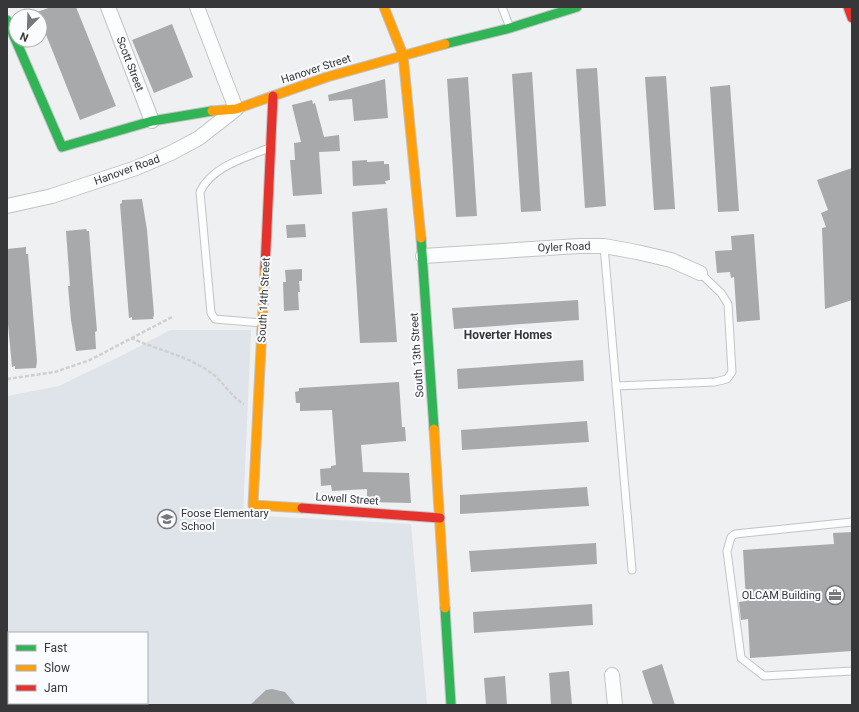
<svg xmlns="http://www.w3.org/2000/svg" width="859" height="712" font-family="Roboto,sans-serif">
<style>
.built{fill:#dfe3ea}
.building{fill:#a8a9aa}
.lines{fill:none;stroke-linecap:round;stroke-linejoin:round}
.lane-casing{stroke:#c3c3c5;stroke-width:9}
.street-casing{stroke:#c3c3c5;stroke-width:16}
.fast-casing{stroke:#c3c3c5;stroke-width:11}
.slow-casing{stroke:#c3c3c5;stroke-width:11}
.jam-casing{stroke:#c3c3c5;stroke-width:11}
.path{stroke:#cfd0d0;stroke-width:2.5;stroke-dasharray:4 2;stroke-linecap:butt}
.lane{stroke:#fcfdfd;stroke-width:7}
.street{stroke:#fcfdfd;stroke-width:14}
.fast{stroke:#30b455;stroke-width:9}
.slow{stroke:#ff9f0a;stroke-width:9}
.jam{stroke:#e5322d;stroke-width:9}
.labels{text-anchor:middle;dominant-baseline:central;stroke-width:4;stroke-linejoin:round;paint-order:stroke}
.street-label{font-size:11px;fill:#373739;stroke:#fbfcff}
.poi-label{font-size:11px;fill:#373739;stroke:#fbfcff;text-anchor:start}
.neighbourhood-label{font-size:12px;font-weight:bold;fill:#373739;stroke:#fbfcff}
</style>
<rect width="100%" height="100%" fill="#eef0f2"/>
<path class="built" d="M170,330H251L243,515L411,524L427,705H24L23,703H147V633H9V667L7,662V396L59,386L127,353Z"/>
<path class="building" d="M51,7H76L116,106L80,120L37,12Z
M172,24L193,77L154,93L132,40Z
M597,68L606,206L585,208L576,69Z
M532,72L541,211L521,212L512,74Z
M666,76L675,209L654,210L645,77Z
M468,77L477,216L456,217L447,79Z
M385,79L388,118L354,121L352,99L329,101L328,95Z
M730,85L739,211L718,212L710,87Z
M312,100L313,104L315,103L324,137L339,135L340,151L319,152L322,194L293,196L290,160H295L294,143L301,142L292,105Z
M367,160V162L384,161V164H389L390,180L385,181L386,184L353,186L352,161Z
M852,168V300L825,309L822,228L826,227L821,213L828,210L817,180Z
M142,199L147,230L154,314L153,319L132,320V317L129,318L120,204L122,203V200Z
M387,208L397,342L360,343L352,212Z
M305,224L306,237L287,238L286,225Z
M86,229L87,231H89L93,283L97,331L95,332L96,349L76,351L71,320L68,286H70L66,231Z
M754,234L760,320L737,322L734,277L731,278L730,272L717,273L715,251L732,250L731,236Z
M26,247V254H28L37,361L36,368L15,369V366L12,367L7,313V249Z
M302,269V281H299L300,292H298L299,310L284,311L283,282H286L285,270Z
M578,300L579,320L454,329L452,308Z
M583,360L584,381L458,389L457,369Z
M399,382L402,427H405L406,441L361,445L363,472L409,473L411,503L367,502V489L332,491L331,485L321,486L320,469L331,468V466L336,465L332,410L300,411V403H296L295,392L299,391V388Z
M587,421L589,442L462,450L461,430Z
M587,487L589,506L460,514V495Z
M852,532V651L750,658L748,619L741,620L739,602L746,601L743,550L834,544L833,533Z
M596,543L597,564L471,572L469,551Z
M592,604L593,625L474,633L473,612Z
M662,664L675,705H653L642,671Z
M569,671L572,705H551L549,673Z
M505,676L507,705H486L484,678Z
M272,689L285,692L296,705H250L266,690Z"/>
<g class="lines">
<g class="lane-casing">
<path id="lane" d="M502,7L510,28
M604,246L632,570
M263,323L215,319L211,313L200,192C212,166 245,158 269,148
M616,386L715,382L727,379L732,372L728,304L721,293L700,273
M852,522L735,534L731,537L727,551L741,658L764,676L852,671"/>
</g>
<g class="street-casing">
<path id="street" d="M108,7L152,121
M7,206L52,196L136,168L171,153L199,138L236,109L197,7
M423,256L579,246H604L637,252L671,260L700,273
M612,675L615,705"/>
</g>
<g class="fast-casing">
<path id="fast" d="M7,20L62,147L152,121L212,111
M445,44L510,28L577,7
M421,238L434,429
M445,608L451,705"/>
</g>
<g class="slow-casing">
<path id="slow" d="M384,7L403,55L421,238
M212,111L236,109L327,77L445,44
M265,269L253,505L302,508
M434,429L445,608"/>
</g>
<g class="jam-casing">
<path id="jam" d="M848,7L852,18
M265,269L273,96
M302,508L440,518"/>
</g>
<path class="path" d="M131,338C157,350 186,355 210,372C223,381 231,397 244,404
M7,379L55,372L90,360L172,317"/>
<use href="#lane" class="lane"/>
<use href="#street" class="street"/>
<use href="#fast" class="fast"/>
<use href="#slow" class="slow"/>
<use href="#jam" class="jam"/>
</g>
<defs>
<g id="school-ring" transform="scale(1)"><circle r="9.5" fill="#fbfcff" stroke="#77787a" stroke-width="1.5"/><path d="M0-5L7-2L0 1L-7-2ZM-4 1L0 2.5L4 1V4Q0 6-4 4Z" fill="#77787a"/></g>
<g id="office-ring" transform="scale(1)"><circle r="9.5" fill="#fbfcff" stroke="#77787a" stroke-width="1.5"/><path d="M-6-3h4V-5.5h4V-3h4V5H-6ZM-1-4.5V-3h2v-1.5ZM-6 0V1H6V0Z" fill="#77787a"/></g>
</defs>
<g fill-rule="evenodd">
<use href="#school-ring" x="167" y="519"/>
<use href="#office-ring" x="835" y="595"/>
</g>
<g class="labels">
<g class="street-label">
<text transform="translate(130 64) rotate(69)">Scott Street</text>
<text transform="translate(316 69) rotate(-18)">Hanover Street</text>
<text transform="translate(127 170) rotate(-20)">Hanover Road</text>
<text transform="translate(564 247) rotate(-2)">Oyler Road</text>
<text transform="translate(264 300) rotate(-87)">South 14th Street</text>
<text transform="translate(417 355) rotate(-94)">South 13th Street</text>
<text transform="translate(347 499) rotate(4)">Lowell Street</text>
</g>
<g class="poi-label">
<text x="181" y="513">Foose Elementary<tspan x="181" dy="13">School</tspan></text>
<text x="821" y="595" text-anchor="end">OLCAM Building</text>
</g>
<g class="neighbourhood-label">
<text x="508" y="335">Hoverter Homes</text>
</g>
</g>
<rect width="859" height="712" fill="none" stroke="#373739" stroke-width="16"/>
<rect x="8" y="632" width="140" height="72" fill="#fbfcff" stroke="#adadb0"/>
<rect x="16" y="645" width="20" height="6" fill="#30b455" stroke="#adadb0"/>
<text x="44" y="652" font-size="12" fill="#373739">Fast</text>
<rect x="16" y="665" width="20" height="6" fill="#ff9f0a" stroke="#adadb0"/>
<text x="44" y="672" font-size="12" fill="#373739">Slow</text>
<rect x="16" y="685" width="20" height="6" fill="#e5322d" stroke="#adadb0"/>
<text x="44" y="692" font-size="12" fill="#373739">Jam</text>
<g transform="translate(28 28) rotate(203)"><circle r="19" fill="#fbfcff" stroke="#adadb0"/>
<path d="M0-3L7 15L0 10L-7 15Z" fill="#77787a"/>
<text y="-6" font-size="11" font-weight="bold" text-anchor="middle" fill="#373739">N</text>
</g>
</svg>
